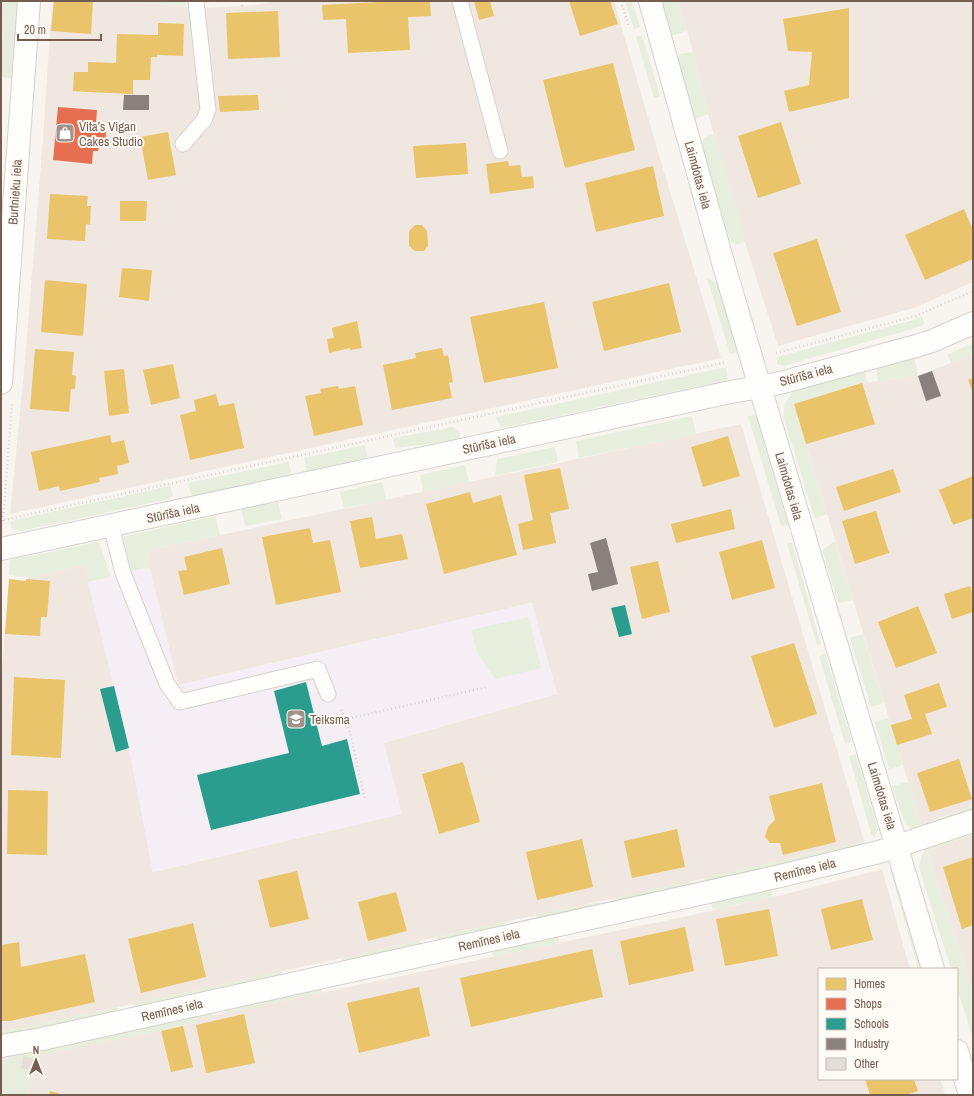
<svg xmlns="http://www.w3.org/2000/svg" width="974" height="1096" font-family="'Archivo Narrow',sans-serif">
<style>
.residential{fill:#f0e8e0}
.education{fill:#f5eff5}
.green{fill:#e7eedd;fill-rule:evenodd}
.homes{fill:#e9c46a}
.shops{fill:#e76f51}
.schools{fill:#2a9d8f}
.industry{fill:#8a817c}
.building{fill:#e5ded8}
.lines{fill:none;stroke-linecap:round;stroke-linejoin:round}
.lane-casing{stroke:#d6d1cc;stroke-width:17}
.street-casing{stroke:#d6d1cc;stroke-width:24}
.path{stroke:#dad5d0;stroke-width:2.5;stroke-dasharray:1 3;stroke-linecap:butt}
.lane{stroke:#fefefd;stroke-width:15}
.street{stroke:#fefefd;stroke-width:22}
.labels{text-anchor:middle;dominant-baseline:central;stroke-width:4;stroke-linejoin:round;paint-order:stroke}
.poi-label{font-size:13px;fill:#755d52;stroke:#fefaf4;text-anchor:start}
.street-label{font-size:13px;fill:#755d52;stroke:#fefaf4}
</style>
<rect width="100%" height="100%" fill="#f8f5f1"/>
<path class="residential" d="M1,1H5L1,50Z
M52,1H118L203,8L254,5L279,1H614L659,155L721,358L10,514L24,371L43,139Z
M678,1H973V282L914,308L778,346L748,252L708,114L693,52Z
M973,354V806L921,825L794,404L862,383L918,376Z
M741,424L864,841L697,880L133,1004L1,1032V680L9,579L26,581L28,578L85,564L129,748L153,872L401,814L383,743L557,694L531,603L178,685L147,559L150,550Z
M973,835V991L962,955L927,851Z
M882,869L910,969H819V1079H941L945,1095H28L39,1055L183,1026L196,1019L697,914L790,893Z"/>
<path class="education" d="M150,568L178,685L532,603L557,694L384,743L402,814L153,872L129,748L88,582Z"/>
<path class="green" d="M5,1H20L16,79L1,77V50Z
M118,1H185L186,6Z
M625,1H632L640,27L634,29Z
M661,1H678L687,31L671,36Z
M642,35L660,96L654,98L636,37Z
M693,52L708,114L698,118L693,117L677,60L680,54Z
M715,134L746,241L736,245L730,240L701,143L705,137Z
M707,278L719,284L738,352L730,354Z
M922,316L924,324L919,327L784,366L777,364V357L917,319Z
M973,343V354L951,363L947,355Z
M914,356L918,376L878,381L876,369Z
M726,367L728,380L501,428L496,417Z
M864,371L868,383H862L794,404L827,514L815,519L783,416L785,403L794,390Z
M756,415L788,525L781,526L748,416Z
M692,416L696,434L579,458L576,441Z
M453,427L459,431L461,440L395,448L393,438Z
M365,445L368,460L307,474L304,458Z
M555,447L558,462L495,476L497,459Z
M289,462L291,472L288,477L194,497L190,492L188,483Z
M465,465L469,482L423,492L420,475Z
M382,482L386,500L344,508L340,492Z
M170,486L173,495L169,499L21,531L11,528L10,521Z
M278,501L282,519L245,526L241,509Z
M215,516L220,535L150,550L147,559L150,568L131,571L123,537Z
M835,541L853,600L838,603L822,550Z
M99,542L111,577L88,582L85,564L28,578L9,575L10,560Z
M792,543L821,644L817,645L787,544Z
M529,617L541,668L495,679L477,653L471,630Z
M863,634L884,703L871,707L850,638Z
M825,653L852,742L845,744L819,656Z
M889,718L903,765L889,769L875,722Z
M856,754L878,830L874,838L871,833L849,756Z
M908,782L921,825L973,806V809L914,831L905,824L892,786Z
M973,829V835L927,851L962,955L973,991V1039L957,988V969H951L919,867L925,845Z
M864,841V847L705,883V878Z
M893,868L921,969H918L890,869Z
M690,881L691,885L616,902L615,898Z
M771,891L772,897L713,910L711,903Z
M599,902V907L537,919L536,915Z
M504,922V927L438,942L437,937Z
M558,936L559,943L494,957L492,950Z
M420,941L421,944L343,962L342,958Z
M281,971L283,976L134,1010L133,1004Z
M322,989V993L225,1013L224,1009Z
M118,1007L119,1013L1,1037V1032Z
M212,1011V1016L196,1019L197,1022L161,1031L40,1055L28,1095H1V1054ZM23,1057L34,1059L31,1071L21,1068Z"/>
<path class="homes" d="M54,1H93L91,34L51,31Z
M399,1H430L431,16L408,17L410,50L348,53L346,19L323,20L322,5Z
M474,1H490L494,16L479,20Z
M569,1H610L618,24L580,36Z
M849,8V98L789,112L784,91L809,85L812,52L788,51L783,19Z
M278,11L280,57L228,59L226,13Z
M158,23L184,24L183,56L157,55V57H151L150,80H133V94L87,92L73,91L74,72H88V62L116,63L117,34L158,35Z
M613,63L635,150L565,168L543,80Z
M258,95L259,110L220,112L218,96Z
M781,122L801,184L758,198L738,136Z
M168,132L176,175L148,180L140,137Z
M466,143L468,174L416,178L413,146Z
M508,161L509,166L520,165L522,177L533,176L534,188L490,194L486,164Z
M653,166L664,216L596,232L585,183Z
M50,194L88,196L87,206H91L90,225L86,224L85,241L47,239Z
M120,201H147L146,221H120Z
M964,209L973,230V259L925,280L905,235Z
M415,225H422L427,231L428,246L424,251H415L409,246V231Z
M817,239L841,312L797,326L773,253Z
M122,268L152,270L149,301L119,297Z
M45,280L87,284L83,336L41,332Z
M669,283L681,332L604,351L592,302Z
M544,302L558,368L484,383L470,317Z
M357,321L362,348L350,350V348L329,353L327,339L334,338L332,328Z
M442,348L444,356L448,355L453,382L449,383L452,398L392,410L383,365L416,358L415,353Z
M35,349L74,352L72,375L76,376L75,389H71L69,412L30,409Z
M173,364L180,398L151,405L143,370Z
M124,369L129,413L109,416L104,371Z
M973,378V392L968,380Z
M862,383L875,424L806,444L794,404Z
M338,386L339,389L355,386L363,425L314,436L305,396L321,393L320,389Z
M216,394L219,406L234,403L244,448L190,460L180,415L196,411L194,400Z
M110,435L112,443L124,440L129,463L117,466L118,474L99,478L100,482L60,491L59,486L39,491L31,452Z
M728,436L740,476L703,487L691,447Z
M560,468L569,509L550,513L556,543L523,550L518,524L533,520L524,475Z
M893,469L901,492L844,511L836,487Z
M973,476V518L953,525L939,490Z
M470,492L473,503L501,495L517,555L444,574L426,504Z
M731,509L735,529L676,543L671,524Z
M876,511L889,553L855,564L842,521Z
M372,517L376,539L402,534L408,559L360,568L350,521Z
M310,528L313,543L330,540L341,592L276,605L262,537Z
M762,540L775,588L732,600L719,552Z
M222,548L230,584L184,595L178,571L187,570L184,557Z
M658,561L670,612L642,619L630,567Z
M9,579L26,581V579L50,581L47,617H41L40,636L5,634Z
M970,586L973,596V612L952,619L944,594Z
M918,606L937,653L896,668L878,622Z
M794,643L817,714L774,728L751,656Z
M14,677L65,680L61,758L11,755Z
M939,683L947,707L925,714L932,734L897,745L891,725L912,719L904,695Z
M959,759L972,799L930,812L917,773Z
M463,762L480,822L439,834L422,774Z
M822,783L836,842L783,855L780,843H770L765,837L768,827L775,820L769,796Z
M8,790L48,791L47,855L7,854Z
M677,829L685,867L632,878L624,841Z
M582,839L593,887L537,900L526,852Z
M973,857V925L962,929L943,867Z
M297,871L309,919L270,928L258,880Z
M396,892L407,931L368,941L358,902Z
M862,899L873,940L831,950L821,909Z
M769,909L778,956L725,966L716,919Z
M193,923L206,977L141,993L128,939Z
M685,927L694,971L629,985L620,941Z
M19,942L21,967L85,954L95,1002L10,1021H1V945Z
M592,949L603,997L471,1027L460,978Z
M419,987L430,1036L359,1053L347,1003Z
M244,1014L255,1063L206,1073L196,1025Z
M183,1026L193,1067L171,1072L161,1031Z
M865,1079H914L918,1091L906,1095H870Z
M50,1091L64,1095H49Z"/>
<path class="shops" d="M58,107L97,110L96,123L101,124L100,132H106L105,146L99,145L98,151H93L92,164L53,160Z"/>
<path class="schools" d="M625,605L632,634L619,637L611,608Z
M306,682L322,746L347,739L360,794L211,830L197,775L289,753L274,691Z
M114,686L129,748L116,752L100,689Z"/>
<path class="industry" d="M124,95H149V110H123Z
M932,371L941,396L926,401L918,376Z
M606,538L618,584L592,591L588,574L598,572L590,543Z"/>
<path class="building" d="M23,1056L34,1059L31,1071L21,1068Z"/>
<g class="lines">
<g class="lane-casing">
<path id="lane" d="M460,1L500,151
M183,144L204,120L208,110L196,1
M111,526L123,573L167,684L180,702L318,669L328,694"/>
</g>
<g class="street-casing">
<path id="street" d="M650,1L724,266L933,969
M1,383L29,1
M1,549L726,393L780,383L916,346L932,341L973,323
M1,1046L42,1039L776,877L879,852L973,821
M957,1051L970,1095"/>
</g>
<path class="path" d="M242,1V6
M621,1L629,28
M776,353L916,316L973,291
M4,520L727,362
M3,521L12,404
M341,710L347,719L487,687
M347,719L365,800"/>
<use href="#lane" class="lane"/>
<use href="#street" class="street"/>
</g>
<defs>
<g id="shop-square" transform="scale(1)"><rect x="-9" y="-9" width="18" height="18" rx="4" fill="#a3928a" stroke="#fefaf4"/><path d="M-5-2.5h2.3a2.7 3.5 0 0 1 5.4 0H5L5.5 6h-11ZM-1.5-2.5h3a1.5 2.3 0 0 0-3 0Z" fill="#fff"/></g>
<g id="school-square" transform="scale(1)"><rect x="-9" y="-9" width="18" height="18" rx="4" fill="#a3928a" stroke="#fefaf4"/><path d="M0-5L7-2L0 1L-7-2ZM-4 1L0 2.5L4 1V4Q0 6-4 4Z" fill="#fff"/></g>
</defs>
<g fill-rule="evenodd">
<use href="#shop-square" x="65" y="133"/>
<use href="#school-square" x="296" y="719"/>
</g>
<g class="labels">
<g class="poi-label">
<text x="79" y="126">Vita’s Vigan<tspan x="79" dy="15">Cakes Studio</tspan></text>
<text x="310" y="719">Teiksma</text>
</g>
<g class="street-label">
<text transform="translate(698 175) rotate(75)">Laimdotas iela</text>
<text transform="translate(15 192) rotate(-86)">Burtnieku iela</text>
<text transform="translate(806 375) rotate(-15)">Stūrīša iela</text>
<text transform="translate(489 444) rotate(-12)">Stūrīša iela</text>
<text transform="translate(789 486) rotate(74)">Laimdotas iela</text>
<text transform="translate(173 513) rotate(-12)">Stūrīša iela</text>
<text transform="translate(882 796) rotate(73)">Laimdotas iela</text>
<text transform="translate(805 870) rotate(-14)">Remīnes iela</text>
<text transform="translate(489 940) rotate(-13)">Remīnes iela</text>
<text transform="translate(172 1010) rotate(-13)">Remīnes iela</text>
</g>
</g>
<rect width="974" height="1096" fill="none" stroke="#755d52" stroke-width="4"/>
<rect x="818" y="968" width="140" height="112" fill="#fefaf4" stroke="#c7bbb3"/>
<rect x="826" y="978" width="20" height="12" fill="#e9c46a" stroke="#c7bbb3"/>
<text x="854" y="988" font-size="12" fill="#755d52">Homes</text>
<rect x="826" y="998" width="20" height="12" fill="#e76f51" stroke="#c7bbb3"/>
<text x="854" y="1008" font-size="12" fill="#755d52">Shops</text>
<rect x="826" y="1018" width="20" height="12" fill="#2a9d8f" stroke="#c7bbb3"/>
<text x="854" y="1028" font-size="12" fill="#755d52">Schools</text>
<rect x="826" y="1038" width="20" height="12" fill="#8a817c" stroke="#c7bbb3"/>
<text x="854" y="1048" font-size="12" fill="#755d52">Industry</text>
<rect x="826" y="1058" width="20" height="12" fill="#e5ded8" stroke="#c7bbb3"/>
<text x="854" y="1068" font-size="12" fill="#755d52">Other</text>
<g transform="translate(36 1060)" stroke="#fefaf4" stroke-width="3" paint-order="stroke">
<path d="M0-3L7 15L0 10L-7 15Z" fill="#755d52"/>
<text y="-6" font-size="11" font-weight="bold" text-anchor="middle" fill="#755d52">N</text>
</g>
<path d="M18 34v6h83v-6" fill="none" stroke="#755d52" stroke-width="2"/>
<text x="24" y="34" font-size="12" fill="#755d52" stroke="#fefaf4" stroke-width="3" paint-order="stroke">20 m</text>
</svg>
